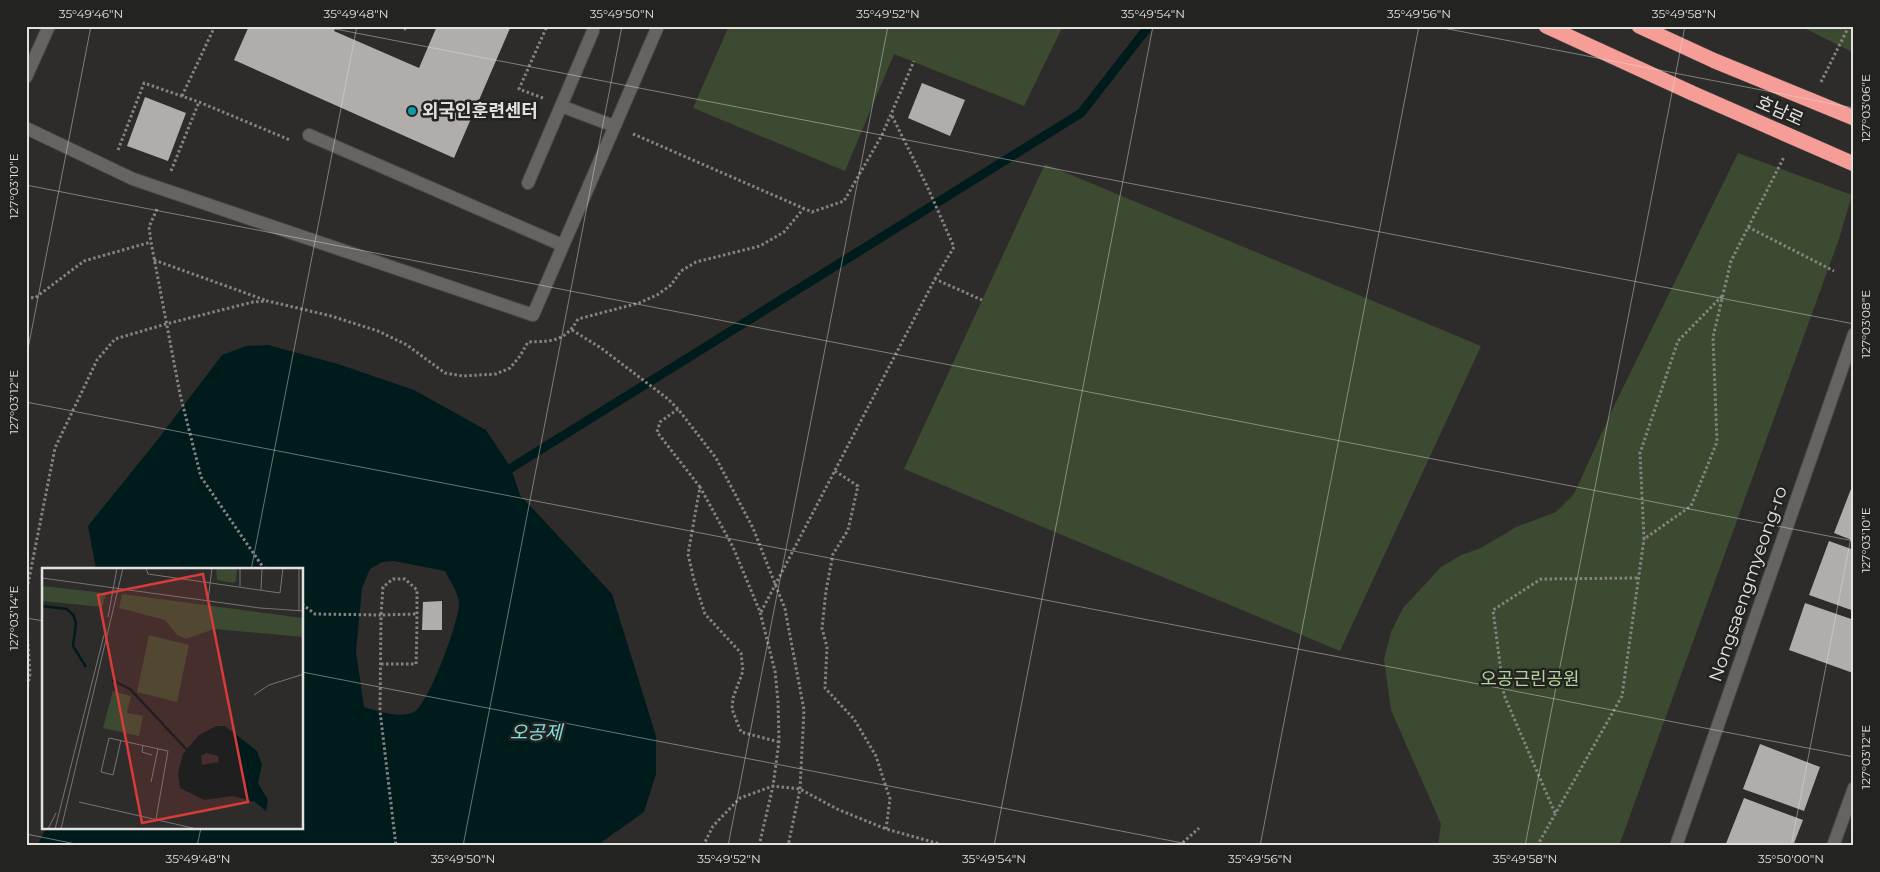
<svg xmlns="http://www.w3.org/2000/svg" width="1880" height="872" font-family="Montserrat,'Noto Sans KR',sans-serif">
<style>
.green{fill:#3b4a31}
.water{fill:#001b1c;fill-rule:evenodd}
.lines{fill:none;stroke-linecap:round;stroke-linejoin:round}
.stream{stroke:#001b1c;stroke-width:9}
.building{fill:#b0adab}
.minor-casing{stroke:#4b4a48;stroke-width:14}
.highway-casing{stroke:#4b4a48;stroke-width:16}
.path{stroke:#848381;stroke-width:3;stroke-dasharray:2.5 2.5;stroke-linecap:butt}
.minor{stroke:#656461;stroke-width:12}
.highway{stroke:#f59d96;stroke-width:15}
.highway-bridge-casing{stroke:#4b4a48;stroke-width:16;stroke-linecap:butt}
.highway-bridge{stroke:#f59d96;stroke-width:15}
.ticks{fill:none;stroke:#e3e2e1;stroke-width:1;stroke-opacity:0.45}
.culture-dot{fill:#0f9aa8;stroke:#232320;stroke-width:2}
.labels{text-anchor:middle;dominant-baseline:central;stroke-width:5;stroke-linejoin:round;paint-order:stroke}
.poi-label{font-size:18px;font-weight:bold;fill:#e3e2e1;stroke:#232320;text-anchor:start}
.street-label{font-size:18px;fill:#e3e2e1;stroke:#232320}
.park-label{font-size:18px;fill:#b1d59a;stroke:#232320}
.water-label{font-size:19px;font-style:italic;fill:#83dfe2;stroke:#232320}
.inset-river{fill:none;stroke:#001b1c;stroke-width:2.5}
.inset-road{fill:none;stroke:#767573;stroke-width:1}
.view{fill:#d73b3a;fill-opacity:0.15;stroke:#d73b3a;stroke-width:2.5}
.inset-edge{fill:none;stroke:#e3e2e1;stroke-width:2.5}
.neatline{fill:none;stroke:#e3e2e1;stroke-width:2}
.ticks-label{font-size:12px;text-anchor:middle;fill:#e3e2e1}
</style>
<rect width="100%" height="100%" fill="#2d2c2a"/>
<path class="green" d="M729,26H1063L1024,106L894,54L845,171L693,108Z
M1800,26H1854V53Z
M1738,153L1852,195L1839,239L1619,846H1438L1441,824L1391,710L1384,659L1391,632L1403,608L1441,567L1461,555L1481,548L1516,527L1556,512L1574,494L1614,406Z
M1045,164L1481,346L1340,651L904,469Z"/>
<path class="water" d="M268,345L338,364L414,390L486,430L511,468L520,495L612,594L656,736V774L644,812L596,846H37L46,828H302V570L96,569L88,526L159,438L222,355L246,346ZM394,561L445,571C450,581 458,592 459,603C460,619 428,706 414,712C399,719 379,711 364,707L356,652L362,588L370,569L382,562Z"/>
<g class="lines">
<path class="stream" d="M511,468L1081,113L1149,26"/>
</g>
<path class="building" d="M249,26H336L334,31L419,68L437,26H511L454,158L234,60Z
M922,83L965,100L950,136L908,118Z
M145,97L186,113L168,161L127,146Z
M1851,489L1854,490V541L1834,533Z
M1829,541L1854,550V611L1809,595Z
M442,601V630H422L423,602Z
M1805,603L1854,620L1853,673L1789,650Z
M1760,744L1820,767L1804,811L1743,789Z
M1744,798L1803,820L1793,846H1725Z"/>
<g class="lines">
<g class="minor-casing">
<path id="minor" d="M26,77L49,26
M561,106L593,31
M26,128L133,179L533,315L658,26
M309,135L562,245
M528,183L561,106L614,126
M1676,846L1854,334
M1833,846L1854,788"/>
</g>
<g class="highway-casing">
<path id="highway" d="M1546,26L1692,93
M1639,26L1715,61"/>
</g>
<path class="path" d="M400,26L405,29L406,26
M1821,82L1849,26
M182,96L215,26
M543,98L519,89L547,26
M892,116L927,186L954,247L935,279
M633,134L812,212L844,201L882,135L914,61
M118,150L144,83L199,102L290,140
M171,171L199,102
M157,209L149,227L151,242L180,394L201,477L265,570
M1748,227L1834,271
M154,260L265,300
M1722,296L1678,341L1640,453L1644,539L1691,506L1717,442L1713,337L1731,261L1784,157
M26,297L35,298L84,261L151,242
M572,330L601,348L668,399L678,409L716,458L753,528L785,609L804,710L800,789L788,846
M678,409L660,422L657,432L700,487
M835,471L858,486L848,530L833,554L826,591L822,628L827,647L825,688L854,719L876,756L890,799L886,829
M26,594L55,448L97,360L115,339L166,324L253,302L268,301L331,316L378,331L407,345L445,373L463,376L496,374L510,368L520,356L528,342C552,341 565,342 578,319L639,303L657,295L671,285L681,271L696,262L760,246L784,232L804,208
M302,604L315,614L381,615L380,711L396,846
M761,612L935,279L982,300
M26,614L30,674L26,693
M381,664H416C417,640 417,615 417,590L405,579H393L383,587L381,615L417,614
M1555,813L1504,695L1493,610L1541,579L1639,578
M703,846L713,826L740,798L773,786L800,789L837,809L886,829L947,846
M759,846L773,786L779,742L778,701L775,671L760,612L733,547L700,487L688,554L694,580L705,614L741,653L743,671L733,698L732,709L741,732L779,742
M1179,846L1199,828
M1537,846L1622,696L1644,539"/>
<use href="#minor" class="minor"/>
<use href="#highway" class="highway"/>
<g class="highway-bridge-casing">
<path id="highway-bridge" d="M1715,61L1854,118
M1692,93L1854,164"/>
</g>
<use href="#highway-bridge" class="highway-bridge"/>
</g>
<path class="ticks" d="M320,26L1854,324M1433,26L1854,108M26,185L1854,541M26,359L91,26M26,402L1854,757M251,570L357,26M26,618L44,621M302,672L1198,846M26,834L86,846M197,846L201,828M463,846L622,26M728,846L888,26M994,846L1153,26M1260,846L1419,26M1525,846L1685,26M1791,846L1854,522"/>
<circle class="culture-dot" cx="412" cy="111" r="5"/>
<g class="labels">
<g class="poi-label">
<text x="422" y="111">외국인훈련센터</text>
</g>
<g class="street-label">
<text transform="translate(1780 111) rotate(24)">호남로</text>
<text transform="translate(1748 584) rotate(-71)">Nongsaengmyeong-ro</text>
</g>
<g class="park-label">
<text x="1530" y="679">오공근린공원</text>
</g>
<g class="water-label">
<text x="536" y="732">오공제</text>
</g>
</g>
<g transform="translate(42 568)">
<rect width="261" height="261" fill="#2d2c2a"/>
<path d="M174,0H195L194,13L192,15L175,12ZM0,18L54,24L64,26L60,39L0,33ZM80,26L261,50V69L172,61L144,71L135,67L123,52L77,40ZM107,67L147,77L135,134L95,124ZM71,123L89,128L85,145L101,148L97,168L61,160Z" fill="#3b4a31"/>
<path d="M174,158H183L215,183L220,197L216,215L226,232L224,243L213,234L191,228L162,232L138,220L136,205L141,186L157,167ZM164,185L176,188L177,194L160,197L159,188Z" fill="#001b1c" fill-rule="evenodd"/>
<path class="inset-river" d="M0,38L25,41L32,48L34,56L31,78L44,99M70,112L88,121L145,182"/>
<path class="inset-road" d="M104,0L106,6L238,25L241,0M0,10L218,40L262,43M198,18V0M219,22L220,0M166,32L170,0M257,42V0M66,49L75,0M212,127L227,117L262,106M79,172L71,207L59,204L67,170L126,183L114,251M101,177L100,184L110,187M109,214L116,181M37,234L155,261M6,261L14,245M13,261L62,67M19,261L81,0"/>
<path class="view" d="M161,6L206,234L100,255L56,27Z"/>
<rect width="261" height="261" class="inset-edge"/>
</g>
<rect width="1880" height="872" fill="none" stroke="#232320" stroke-width="55"/>
<rect x="28" y="28" width="1824" height="816" class="neatline"/>
<g class="ticks-label">
<text x="91" y="18">35°49'46"N</text>
<text x="356" y="18">35°49'48"N</text>
<text x="622" y="18">35°49'50"N</text>
<text x="888" y="18">35°49'52"N</text>
<text x="1153" y="18">35°49'54"N</text>
<text x="1419" y="18">35°49'56"N</text>
<text x="1684" y="18">35°49'58"N</text>
<text transform="translate(1866 108) rotate(-90)" y="4">127°03'06"E</text>
<text transform="translate(14 186) rotate(-90)" y="4">127°03'10"E</text>
<text transform="translate(1866 324) rotate(-90)" y="4">127°03'08"E</text>
<text transform="translate(14 402) rotate(-90)" y="4">127°03'12"E</text>
<text transform="translate(1866 540) rotate(-90)" y="4">127°03'10"E</text>
<text transform="translate(14 618) rotate(-90)" y="4">127°03'14"E</text>
<text transform="translate(1866 757) rotate(-90)" y="4">127°03'12"E</text>
<text x="198" y="863">35°49'48"N</text>
<text x="463" y="863">35°49'50"N</text>
<text x="729" y="863">35°49'52"N</text>
<text x="994" y="863">35°49'54"N</text>
<text x="1260" y="863">35°49'56"N</text>
<text x="1525" y="863">35°49'58"N</text>
<text x="1791" y="863">35°50'00"N</text>
</g>
</svg>
